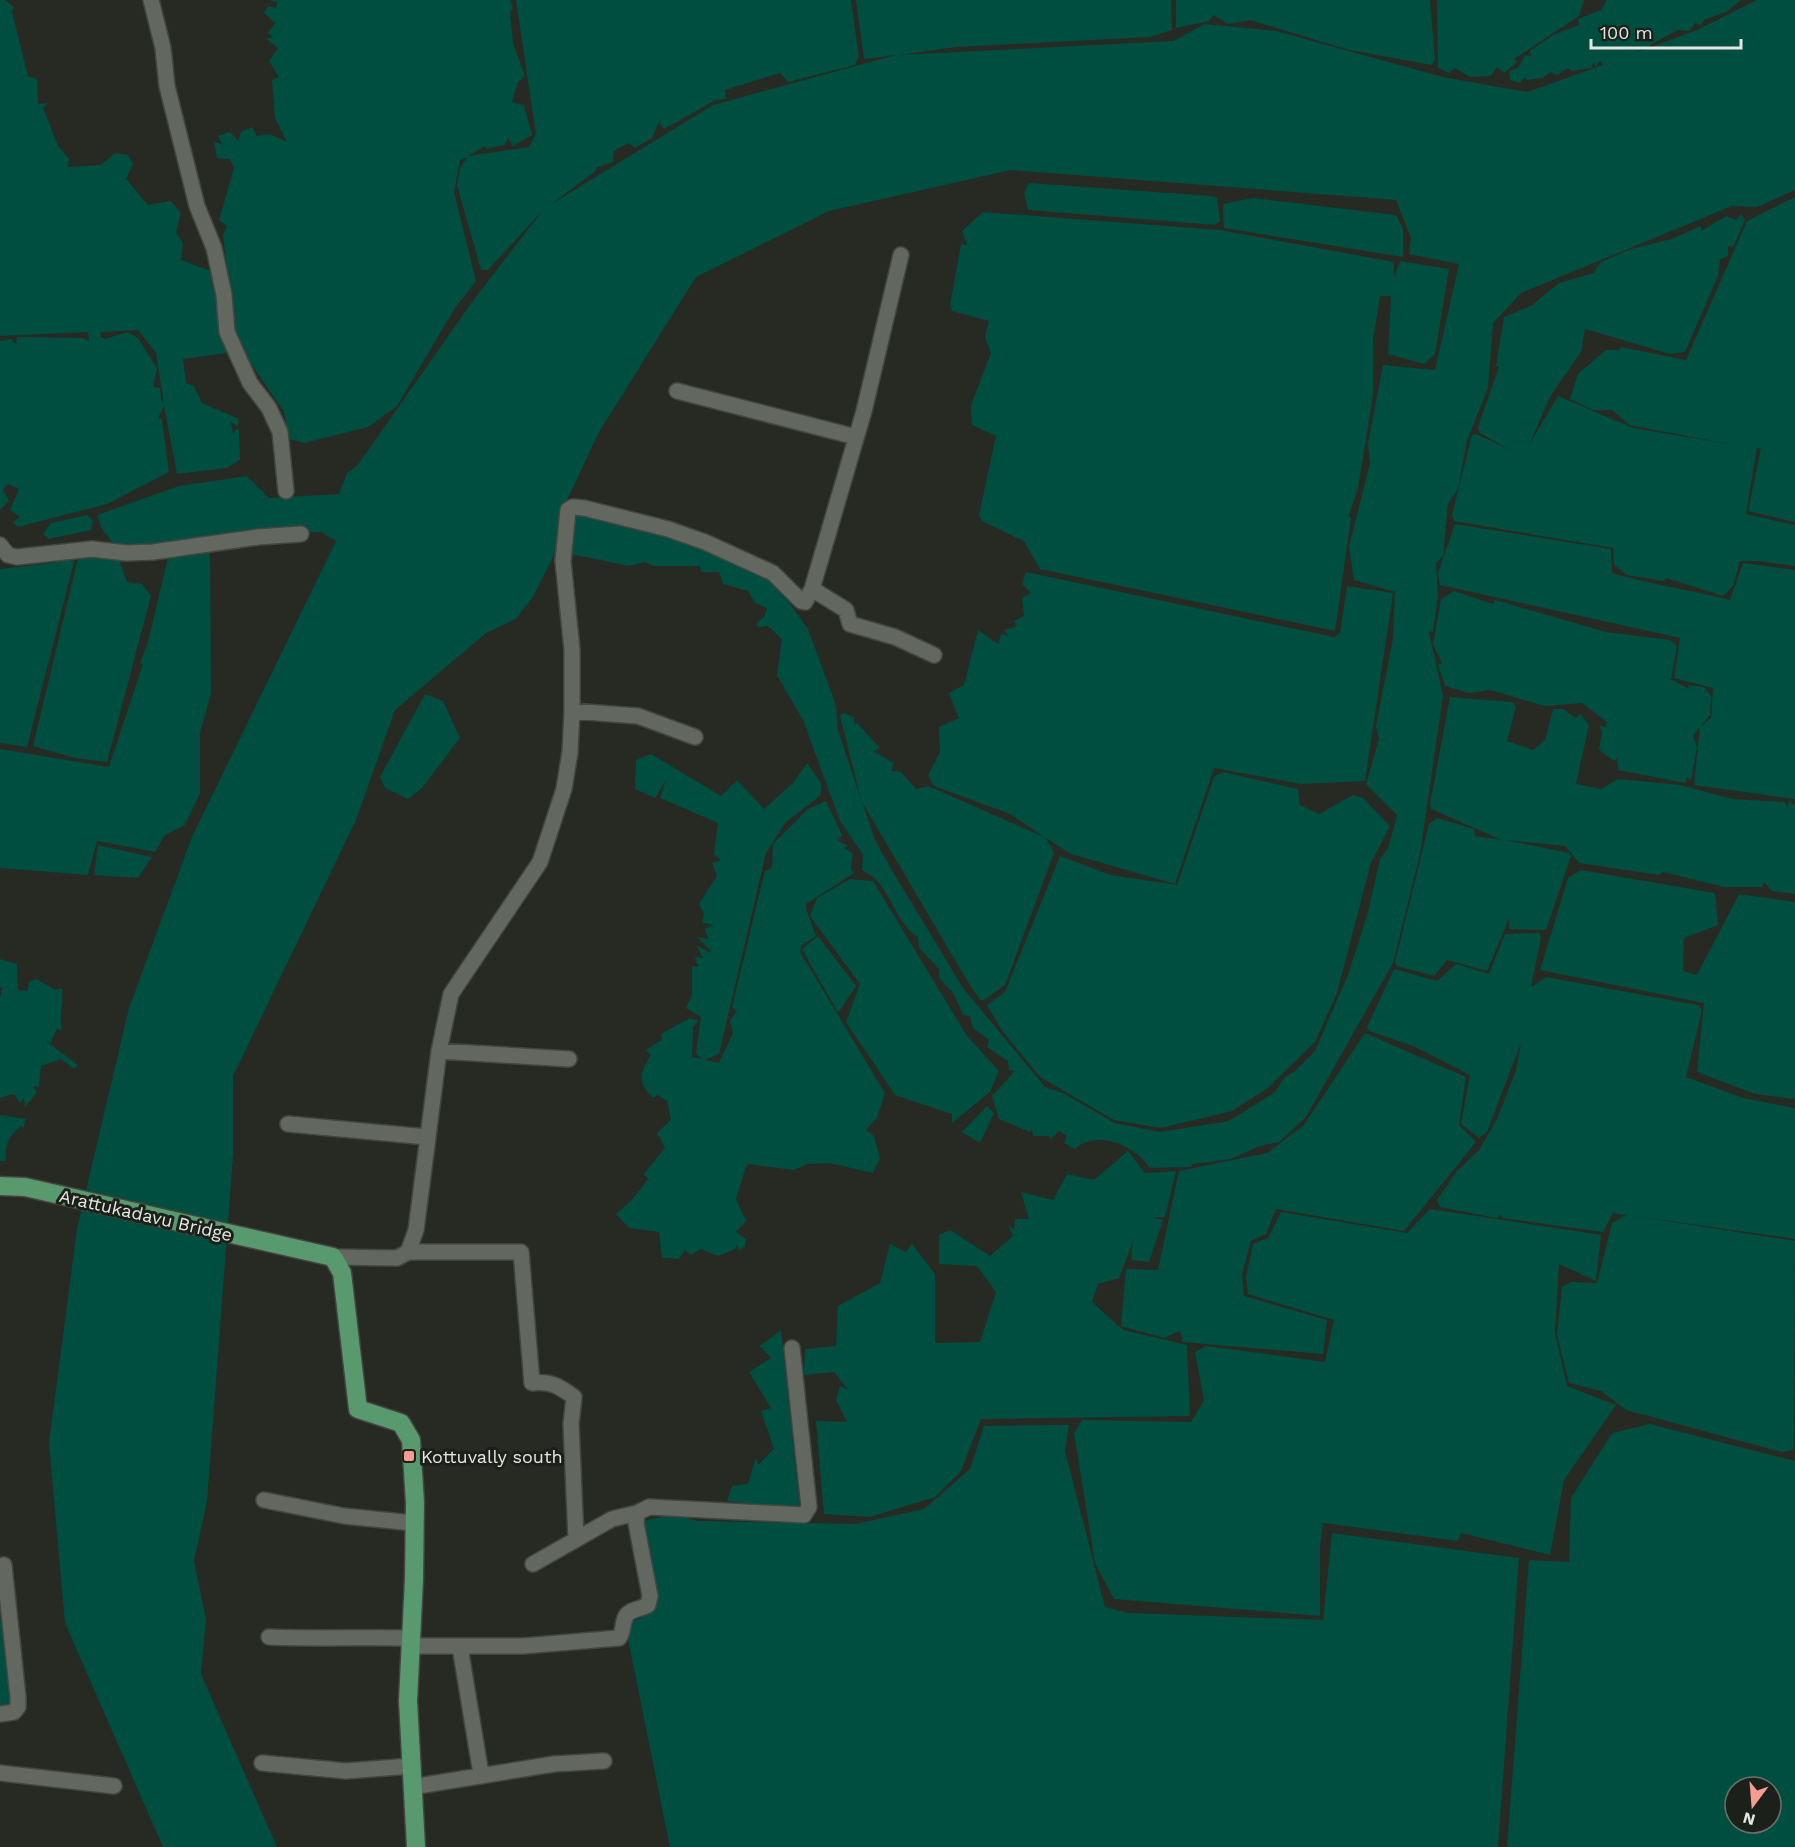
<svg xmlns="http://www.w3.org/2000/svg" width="1795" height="1847" font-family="'Work Sans',sans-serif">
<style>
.water{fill:#004e3f;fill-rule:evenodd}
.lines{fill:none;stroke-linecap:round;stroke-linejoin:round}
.minor-casing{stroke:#42463f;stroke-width:18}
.major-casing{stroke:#42463f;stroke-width:21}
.minor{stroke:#62675f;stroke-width:15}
.major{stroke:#59996e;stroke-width:18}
.poi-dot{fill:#f59c93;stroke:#1c201a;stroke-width:2}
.labels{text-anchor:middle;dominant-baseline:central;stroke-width:6;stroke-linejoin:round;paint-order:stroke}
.street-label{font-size:18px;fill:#e4e6e2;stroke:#1c201a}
.poi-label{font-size:18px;fill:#e4e6e2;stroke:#1c201a;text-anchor:start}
</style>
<rect width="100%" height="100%" fill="#262a23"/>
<path class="water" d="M0,0H5L14,7L12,12L28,76L37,79L38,104L48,103L43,108L58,146L69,159L68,167L101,165L115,153L128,155L133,164L126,179L148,205L171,201L181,213L176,232L183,243L181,260L211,271C217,299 219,326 227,353L183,359L186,383L194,386L202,403L239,419L237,426L231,422L233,435L236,429L239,430L240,460L227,468L177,474L164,406L158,418L162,419L169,472L107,504L18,527L13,522L20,517L10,510L19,489L8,484L3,490L9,501L0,510V341L11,339L16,344L17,337L83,338L89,341L88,332L0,336ZM138,330L156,353L164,404L161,400L160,388L153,387L157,368L138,338L127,332L105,339L100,337L101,332Z
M269,0H510L513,9L510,12L513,43L525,76L518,82L512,102L524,105L532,135L513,146L508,138L505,145L486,149L485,146L468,156L529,147L536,134L516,0H851L859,57L855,65L788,82L780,73L725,90L726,99L716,100L664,129L659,122L652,138L635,148L629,143L614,151L613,162L596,168L597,170L550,205L713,105L896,55L864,59L856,0H1171L1172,30L1150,37L956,47L899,55L1173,41L1205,24L1276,31L1443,77L1527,92L1603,65L1600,61L1596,66L1593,63L1591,68L1572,71L1568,68L1557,75L1550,72L1543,78L1527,80L1525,77L1520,83L1510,80L1509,71L1518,68L1525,55L1531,56L1530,51L1553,35L1579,25L1578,19L1601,10L1607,0H1741L1726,12L1704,20L1701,25L1695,23L1689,31L1678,30L1635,53L1697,30L1757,0H1795V190L1757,207L1732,206L1521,293L1493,323L1488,388L1467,441L1458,489L1448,504L1443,556L1436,563L1438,595L1433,631L1429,632L1443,696L1420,854L1393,963L1306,1117L1279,1142L1257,1147L1231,1159L1192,1164L1191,1167L1150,1168C1135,1146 1098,1129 1075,1149L1064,1143L1067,1136L1059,1131L1051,1139L1048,1136H1033L1032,1129L1030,1132L999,1119L992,1096L1015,1071L1009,1070L1008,1061L987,1047L989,1040L973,1028L970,1016L963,1015L954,994L939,978V969L919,948L918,937C900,927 892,898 878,882C874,877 867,873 862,870L863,855L840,821L803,720L777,675L782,639L768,626L758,627L757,623L764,617L767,608L755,603L748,591L723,584L719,572H701L700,566H653L645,562L629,566L556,551L533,597L516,619L486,633L395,710L356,820L233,1076V1155L207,1501L194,1561L206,1619L201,1674L277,1847H163L65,1623L49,1443L77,1229L129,1008L192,837L336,541L321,532L256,534L125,559L102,529L97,515L179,486L247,476L269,498L339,494L347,473L357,466L472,302L543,210L488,270H481L457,185L460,169L467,157L460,160L454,192L476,281L455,308L397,406L368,427L304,443L289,439L284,412L245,355L233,326L223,234L227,226L219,220L234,168L230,159L217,158L214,142L222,144L218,136L230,132L238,141L241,132L252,127L257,136L270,134L287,142L275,118L272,80L279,77L269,61L278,48L266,39L273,37L268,33L275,23L264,13L268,6L276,8L277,2ZM1011,170L1396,200L1411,238L1409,254L1459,264L1435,370L1383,365L1368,444L1370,463L1349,547L1354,580L1395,592L1393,638L1376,726L1379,739L1366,784L1397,815L1388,848L1380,859L1368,912L1348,975L1315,1051L1296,1070L1284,1078L1275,1092L1229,1121L1160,1132L1115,1123L1063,1093L1045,1087L963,988L890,867L875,840L862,802L968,982L980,1000H984L1005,985L1054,853L1046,838L1071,854L1175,884L1214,768L1301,784L1365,781L1393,593L1347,586L1340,633L1334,637L1026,572L1022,584L1031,593L1022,598L1024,616L1014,621L1016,627L1004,630L1009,636L1001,634L998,644L978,630L964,685L949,693L959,718L939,727L940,752L928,775L934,786L1010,814L1044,837L928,786L916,789L901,772L891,771L894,763L873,751L880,748L857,723L855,725L854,717L844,713L840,715L861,800L838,730L836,705L808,629L772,579L681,536L583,513H561L599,432L696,277L829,211Z
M1176,0H1430L1435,60L1432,65L1349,50L1250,20L1228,24L1214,15L1209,21L1176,28Z
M1437,0H1584L1579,16L1514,59L1517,62L1504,73L1497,67L1491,76L1470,77L1455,68L1449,73L1438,68Z
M1029,183L1211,196L1217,198L1220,221L1215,225L1028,210L1024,193Z
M1795,197V522L1748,511L1761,449L1757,448L1746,514L1795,525V566L1759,561H1740L1733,586L1723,596L1666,578L1664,581L1627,575L1614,565L1613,548L1454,521L1452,515L1472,435L1476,434L1510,450L1480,433L1478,427L1499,367L1496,366L1504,317L1531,306L1559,283L1593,273L1601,262L1631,249L1671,239L1701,226V231L1726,216L1736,220L1741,214L1745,220L1733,247L1728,246V256L1720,259L1718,276L1685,352L1670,354L1585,329L1581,352L1551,395L1529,445L1558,396L1633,428L1729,444L1629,425L1612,410H1593L1570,399L1578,374L1606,350H1620L1621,347L1686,360L1747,221Z
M1253,198L1396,215L1403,229V257L1224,228L1223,204Z
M983,212L1220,230L1394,262V277L1400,261L1449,269L1435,354L1424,364L1388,354L1391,296H1380L1373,340V395L1358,488L1349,515L1351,518L1335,631L1040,569L1024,541L982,521L979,515L996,436L972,425L971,405L991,353L985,337L989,321L952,311L950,305L961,244L967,245L962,231Z
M87,515L93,521L91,530L48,539L43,534L51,523Z
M1455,524L1611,549L1612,573C1650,584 1691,590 1730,600L1743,563L1795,570V799L1694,785L1700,727L1693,736L1697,747L1691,780L1687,777L1685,783L1618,770L1617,758L1614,761L1599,750L1602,732L1599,725L1606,727L1607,722L1582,703L1545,706L1490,690L1469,693L1445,686L1438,665L1442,663L1433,644L1441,599L1454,591L1493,604L1495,600L1606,632L1670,640L1677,646L1671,679L1689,689L1688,685L1704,687L1711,696L1710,715L1701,726L1711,718L1713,688L1674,678L1680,638L1440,585L1438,573Z
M198,547L210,554L211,693L200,733V793L185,825L165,835L155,852L97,841L88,875L0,868V749L109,767L143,664L140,663L148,642L169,553Z
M76,554L27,747L0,743V569L52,563Z
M79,554L119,559L127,582L142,584L151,596L107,762L75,758L33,746Z
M425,694L443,701L460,738L422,788L408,799L385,788L380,777Z
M1450,697L1512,702L1516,707L1507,741L1533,750L1545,740L1553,709H1563L1576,718L1580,714L1589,725L1576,784L1601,789L1618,779L1680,785L1733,799L1785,802L1787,806L1790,801L1795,805V894L1772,891L1764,882L1762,887H1724L1663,872L1659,875L1579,863L1565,846L1506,840L1569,853L1571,856L1546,930L1509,929V919L1487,971L1447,960L1434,976L1397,966L1395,962L1429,824L1437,818L1474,829L1475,836L1502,840L1431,809L1430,804Z
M651,754L721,796L737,780L764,809L793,783L807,763L821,783V795L785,823L766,853L719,1054L704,1060L719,1063L733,1033L730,1020L737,1011L732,1007L765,871L772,868L773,844L808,809L826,801L842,835L838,841L847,845L845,849L853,853L851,869L854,873L806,904V909L816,936L802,945L800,952L885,1093L877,1118L866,1130L874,1136L880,1158L873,1173L829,1163L807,1164L794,1170L747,1164L736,1199L746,1221L736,1232L746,1239L745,1246L739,1251L737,1244L735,1249L718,1256L701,1249L691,1255L685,1250L679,1259L662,1258L659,1232L629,1228L616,1214C630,1203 638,1193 648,1179L644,1174L665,1148L657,1133L671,1120L667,1101L658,1095L653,1098C637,1081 639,1074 651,1055L646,1050L662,1040L661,1034L690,1018L698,1021L693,1027L692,1057L702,1059L696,1053L701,1017L686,1008L692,995V966L698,967L695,957L703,958L696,945L710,953L711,951L697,937L709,939L704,929L714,925L702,923L704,914L699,904L717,876L712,863L721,860L714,854L718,823L660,798L666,780L655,798L635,789L636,760Z
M1223,772L1298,789L1300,805L1319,814L1353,795L1363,798L1390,826L1371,863L1337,993L1315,1042L1268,1088L1232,1111L1161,1128L1114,1120L1040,1077L1001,1029L987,1005L1005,992L1060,856L1111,875L1177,885L1214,777Z
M98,845L152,857L138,878L94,875Z
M1581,870L1715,893L1718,925L1684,938L1683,971L1697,975L1739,894L1795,902V1099L1755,1094L1697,1072L1704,1003L1540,970L1568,878Z
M850,879L873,881L967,1036L999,1071L990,1092L952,1123V1114L895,1095L846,1022L860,984L810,916L817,898Z
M1539,933L1541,938L1531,987L1546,977L1698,1005L1702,1010L1686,1077L1743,1098L1795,1108V1239L1628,1215L1795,1241L1794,1450L1781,1452L1626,1410L1601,1391L1569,1383L1557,1335L1562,1287L1571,1282L1597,1283L1612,1223L1626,1215L1613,1213L1603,1232L1502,1218L1501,1214L1497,1218L1440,1207L1437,1200L1458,1170L1479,1150L1497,1119L1516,1070L1521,1043L1487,1132L1479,1138L1461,1124L1470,1075L1413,1046L1369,1031L1367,1027L1394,969L1437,981L1456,964L1489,974L1505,934Z
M818,936L856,986L838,1013L802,949Z
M0,959L17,964L18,990L27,991L29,982L36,979L56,990L62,988C64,1005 58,1015 62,1030L57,1029L50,1044L47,1040V1042L78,1065L74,1069L61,1059L41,1066L39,1086L33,1087L37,1092L25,1107L24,1098L20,1103L14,1094L0,1098V999L2,988L0,987Z
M1365,1033L1466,1077L1459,1125L1476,1142L1404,1231L1276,1209L1266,1234L1251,1241L1242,1274L1244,1296L1327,1320L1323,1354L1183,1342L1180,1331L1164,1338L1121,1326L1126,1269L1158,1270L1179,1171L1267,1153L1304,1125Z
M987,1106L994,1113L980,1143L962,1132Z
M0,1115L26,1119L23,1129L22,1126C9,1133 4,1147 6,1161H0Z
M1128,1151L1145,1173L1176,1171L1165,1217H1153L1163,1220L1149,1262L1131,1260L1133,1241L1119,1278L1098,1284L1092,1302L1123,1330L1187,1345L1190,1416L981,1419L961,1471L935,1497L870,1517L824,1514L816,1421L847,1422L836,1400L840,1386L848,1390L834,1372L804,1375L805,1349L836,1346L838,1306L880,1283L890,1244L906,1252L912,1244L935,1274V1343L980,1342L996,1292L977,1266L939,1264V1235L950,1230L990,1256L1013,1236L1008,1224L1014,1230L1015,1219H1029L1021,1192L1053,1200L1067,1174L1094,1180Z
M1430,1209L1601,1235L1596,1281L1559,1264L1555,1333L1567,1386L1616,1405L1564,1480L1550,1555L1461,1533L1458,1541L1323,1523L1320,1546V1616L1114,1599L1095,1563L1074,1433L1082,1420L1191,1422L1204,1400L1195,1352L1206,1346L1325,1362L1334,1320L1248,1294L1246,1277L1253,1244L1268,1238L1281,1212L1407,1233Z
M781,1330L800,1510L727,1501L732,1486L748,1484L756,1457L758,1465L774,1449L761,1411L771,1408L749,1372L771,1358L760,1346Z
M1650,1424L1795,1461V1847H1507L1529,1560L1569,1562L1571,1498L1612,1433ZM1735,1787H1771V1823H1735Z
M1069,1425L1065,1451L1105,1607L1129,1613L1323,1620L1332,1533L1519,1558L1498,1847H670L626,1629L633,1621L654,1612L655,1594L641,1521L673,1515L698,1521L855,1524L924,1509L970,1469L984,1426Z
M2,1617V1625L7,1633L10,1704L0,1707V1619Z"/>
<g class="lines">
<g class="minor-casing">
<path id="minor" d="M151,0L163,48L167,86L197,206L214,248L224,295L227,332L250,383L269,408L280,432L286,491
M677,391L856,437
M0,545L8,555L17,557L92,549L126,553L153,552L258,537L301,534
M812,589L846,610L850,624L895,637L934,655
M572,711L638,716L695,737
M439,1051L569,1059
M288,1124L427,1137
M408,1252H521L532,1383C551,1381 559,1386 574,1397L571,1424L576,1538
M333,1257L397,1258L408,1252L416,1230L439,1051L451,994L540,862L564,789L570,752L572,711V650L563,561L568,510L573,507L584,508L668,529L705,542L773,573L801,601L805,602L812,589L864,411L901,255
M264,1500L344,1516L413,1523
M533,1564L612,1519L637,1513
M269,1637C316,1639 362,1637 409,1638
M409,1646H523L619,1638C625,1630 621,1617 630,1612C635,1609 643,1608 648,1605L650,1596L636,1523L637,1513L649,1507L804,1515L809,1507L792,1348
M460,1647L481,1774
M0,1714L14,1712L18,1707V1697L4,1565
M262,1763L346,1771L411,1766
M0,1773L114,1786
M412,1787L554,1764L604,1761"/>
</g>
<g class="major-casing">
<path id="major" d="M0,1186L25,1187L333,1257L342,1273L358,1409L401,1423L411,1440L415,1503L414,1579L408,1701L416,1847"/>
</g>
<use href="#minor" class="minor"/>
<use href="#major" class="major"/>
</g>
<rect class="poi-dot" x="403" y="1450" width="12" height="12" rx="3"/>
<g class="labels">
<g class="street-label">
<text transform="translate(146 1215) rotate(13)">Arattukadavu Bridge</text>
</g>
<g class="poi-label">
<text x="421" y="1456">Kottuvally south</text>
</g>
</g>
<g transform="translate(1753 1805) rotate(196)"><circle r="28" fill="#1c201a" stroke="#6c6f6a" stroke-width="1.5"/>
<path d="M0-4.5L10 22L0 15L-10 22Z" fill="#f59c93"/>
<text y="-9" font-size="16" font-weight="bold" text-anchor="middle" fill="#e4e6e2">N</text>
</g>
<path d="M1591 39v9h150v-9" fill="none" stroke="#e4e6e2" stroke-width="3"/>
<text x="1600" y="39" font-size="18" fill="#e4e6e2" stroke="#1c201a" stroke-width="4.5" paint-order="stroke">100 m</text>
</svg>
